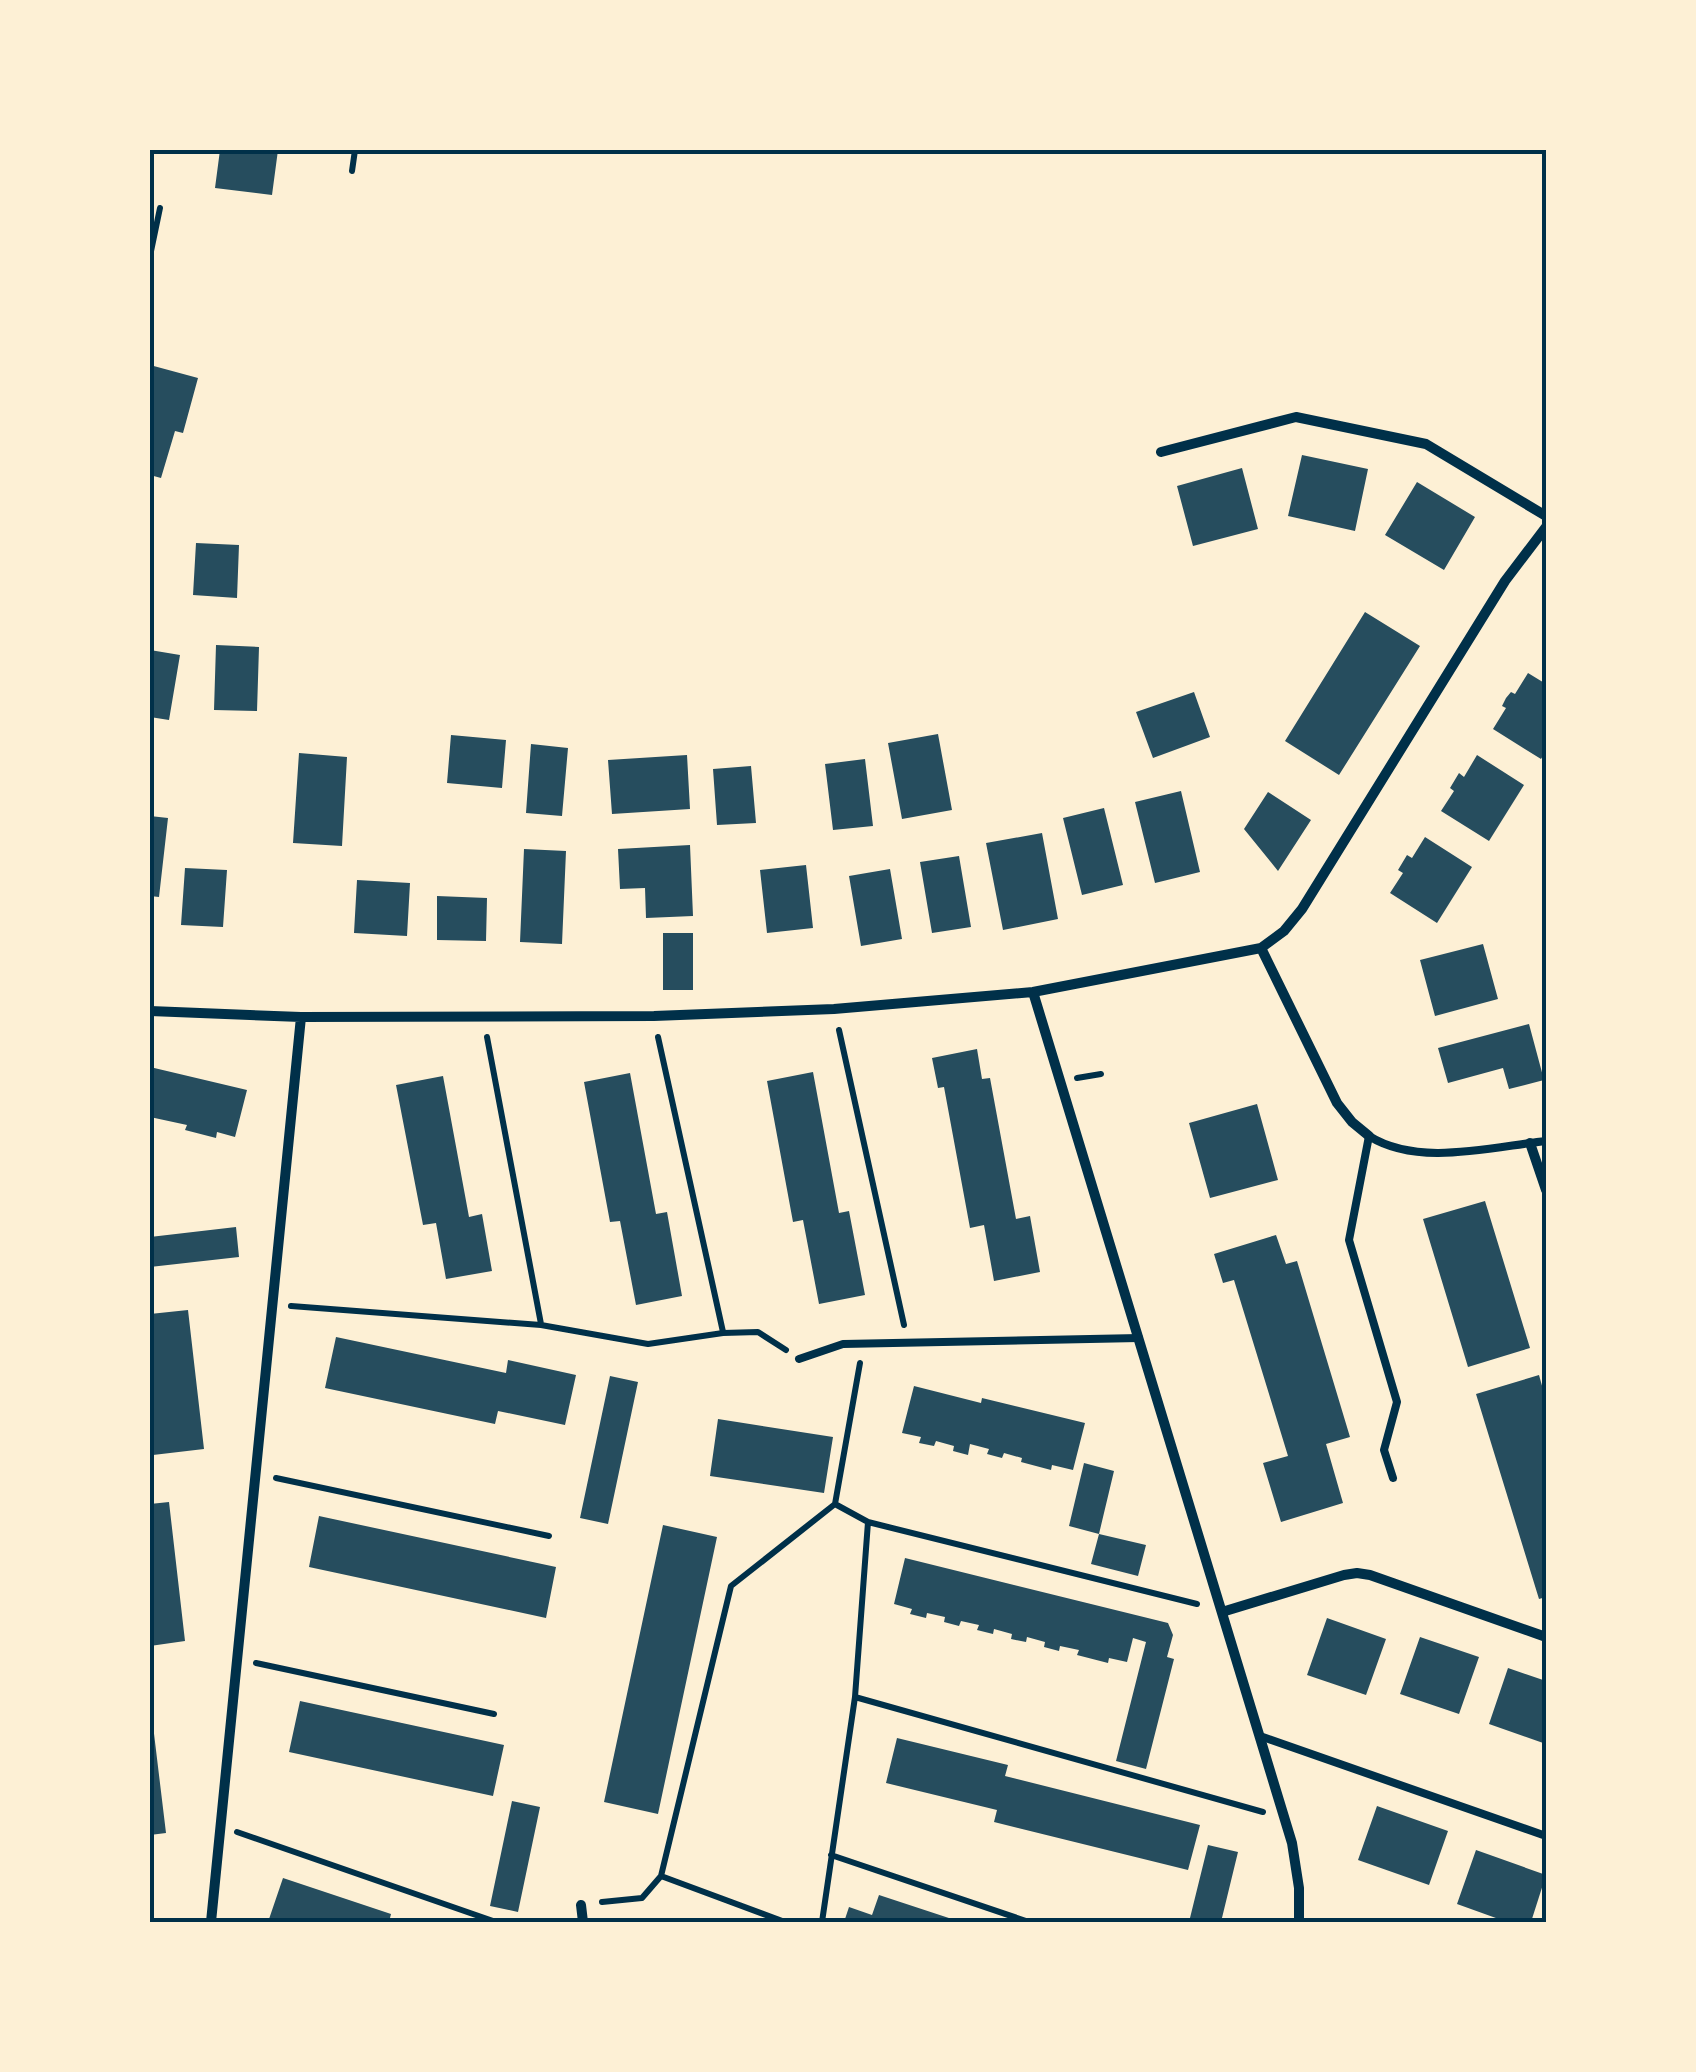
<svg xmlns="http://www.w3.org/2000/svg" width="1696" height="2072" font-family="'Source Sans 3',sans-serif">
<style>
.building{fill:#264d5e}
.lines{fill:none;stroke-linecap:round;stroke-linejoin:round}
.path{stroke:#003049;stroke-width:6}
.service{stroke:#003049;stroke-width:8}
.minor{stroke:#003049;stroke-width:10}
.neatline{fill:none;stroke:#003049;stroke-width:4}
</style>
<rect width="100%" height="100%" fill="#fdf0d5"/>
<path class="building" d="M220,150H278L272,195L215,188Z
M150,365L198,378L183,433L175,431L161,478L150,475Z
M1302,455L1368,469L1355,531L1288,516Z
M1242,468L1258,529L1193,546L1177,486Z
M1417,482L1475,517L1444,570L1385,535Z
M196,543L239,545L237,598L193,595Z
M1365,612L1420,646L1339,775L1285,741Z
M216,645L259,647L257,711L214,710Z
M150,650L180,655L169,720L150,717Z
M1528,673L1546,684V751L1541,759L1493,729L1506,708L1502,706L1506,698L1511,692L1515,694Z
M1194,692L1210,737L1153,758L1136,712Z
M938,734L952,810L902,819L888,743Z
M451,735L506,740L502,788L447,783Z
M531,744L568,748L562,816L526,813Z
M299,753L347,757L342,846L293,843Z
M687,755L690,809L612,814L608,760Z
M1477,755L1524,785L1489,841L1441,811L1454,791L1450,788L1459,773L1464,777Z
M865,759L873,826L833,830L825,764Z
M751,766L756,823L717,825L713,769Z
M1181,791L1200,872L1155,883L1135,802Z
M1268,792L1311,820L1278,871L1244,829Z
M1104,808L1123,885L1082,895L1063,818Z
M150,816L168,818L159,897L150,896Z
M1042,833L1058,919L1003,930L986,843Z
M1425,837L1472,867L1437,923L1390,893L1403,873L1398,870L1407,855L1412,858Z
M690,845L693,916L646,918L645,888L620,889L618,849Z
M524,849L566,851L562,944L520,942Z
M959,856L971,927L932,933L920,862Z
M806,865L813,928L767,933L760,870Z
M185,868L227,870L223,927L181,925Z
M890,869L902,939L861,946L849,876Z
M357,880L410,883L407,936L354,933Z
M437,896L487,898L486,941L437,940Z
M663,933H693V990H663Z
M1483,944L1498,999L1435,1016L1420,960Z
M1529,1024L1544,1080L1509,1089L1503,1068L1448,1083L1438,1048Z
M977,1049L982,1079L990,1078L1016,1219L1030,1216L1040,1272L994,1281L984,1225L970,1228L944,1087L938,1088L932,1058Z
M150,1067L247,1090L235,1137L217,1132L216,1138L185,1130L187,1125L150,1117Z
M813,1072L839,1213L849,1211L865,1295L819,1304L803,1220L793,1222L767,1081Z
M630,1073L656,1214L667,1212L682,1296L636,1305L620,1221L610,1222L584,1082Z
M443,1076L469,1217L482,1214L492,1271L446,1279L436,1223L423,1225L396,1085Z
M1257,1104L1278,1180L1210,1198L1189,1123Z
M1485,1201L1530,1348L1468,1367L1423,1219Z
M236,1227L239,1257L150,1267V1237Z
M1276,1235L1286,1264L1297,1261L1350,1437L1326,1444L1343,1503L1281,1522L1263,1463L1288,1456L1234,1280L1223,1283L1214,1254Z
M188,1310L204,1449L153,1455L150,1435V1314Z
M336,1337L506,1373L508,1360L576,1375L565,1425L498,1411L495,1424L325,1388Z
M1539,1375L1546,1400V1597L1539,1599L1476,1394Z
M610,1376L638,1382L608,1524L580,1518Z
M914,1386L981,1403L982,1398L1085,1423L1073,1470L1052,1465L1051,1470L1021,1462L1022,1458L1004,1453L1002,1458L987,1454L989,1449L970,1444L968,1455L953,1451L954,1446L936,1441L934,1446L919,1443L921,1437L902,1433Z
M718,1419L833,1437L824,1493L710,1476Z
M1084,1463L1114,1471L1099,1534L1146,1545L1138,1576L1091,1564L1099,1534L1069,1526Z
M169,1502L185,1641L150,1646V1504Z
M319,1516L556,1567L546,1618L309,1567Z
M663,1525L717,1537L658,1814L604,1802Z
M905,1558L1168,1623L1173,1635L1167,1657L1174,1659L1146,1769L1116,1761L1146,1642L1133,1638L1127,1662L1109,1658L1108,1663L1077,1655L1079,1650L1060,1646L1059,1651L1044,1647L1045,1642L1027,1637L1026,1642L1011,1639L1012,1634L994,1629L993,1634L977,1630L979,1625L961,1621L959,1626L944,1622L945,1617L927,1613L926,1618L910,1614L912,1609L894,1604Z
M1327,1618L1386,1639L1366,1695L1307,1675Z
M1420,1637L1479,1657L1459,1714L1400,1694Z
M1508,1668L1546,1681V1744L1489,1724Z
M300,1701L504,1745L493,1796L289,1752Z
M150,1717H152L166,1833L150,1835Z
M897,1738L1008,1765L1005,1776L1200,1825L1188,1870L994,1822L997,1810L886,1783Z
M512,1801L540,1807L518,1912L490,1906Z
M1377,1806L1448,1831L1429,1885L1358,1860Z
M1208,1845L1238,1852L1221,1922H1189Z
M1476,1850L1546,1875L1531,1922H1507L1457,1904Z
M283,1878L391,1914L389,1922H268Z
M879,1895L958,1921V1922H844L849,1907L872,1915Z"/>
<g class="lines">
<path class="path" d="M352,171L355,150
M150,256L160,208
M150,285V298
M839,1030L904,1325
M487,1037L541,1324
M658,1037L723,1332
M1077,1078L1101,1074
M291,1306L541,1325L648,1344L723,1333L758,1332L786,1350
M276,1478L549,1536
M868,1522L1197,1604
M256,1663L494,1714
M855,1697L1263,1812
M237,1832L496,1922
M831,1855L1029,1922
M661,1876L785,1922
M602,1902L642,1898L661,1876L731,1586L835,1504L860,1363
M822,1922L855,1697L868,1522L835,1504"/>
<path class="service" d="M799,1359L843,1344L1139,1338
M1393,1478L1384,1450L1397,1402L1349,1240L1369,1136C1418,1167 1491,1147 1546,1141
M1260,1736L1546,1836"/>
<path class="minor" d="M1161,452L1296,417L1426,444L1546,516
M1261,948L1337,1103L1352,1122L1369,1136
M1033,992L1292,1843L1299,1888V1922
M150,1011L301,1017L654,1016L834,1009L1033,992L1261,948L1284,931L1302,909L1505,581L1546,527
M1530,1143L1546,1190
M1222,1612L1344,1575L1357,1573L1370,1575L1546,1637
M581,1905L583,1922
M211,1922L301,1017"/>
</g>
<rect width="1696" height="2072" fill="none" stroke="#fdf0d5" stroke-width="305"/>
<rect x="152" y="152" width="1392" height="1768" class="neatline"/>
</svg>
